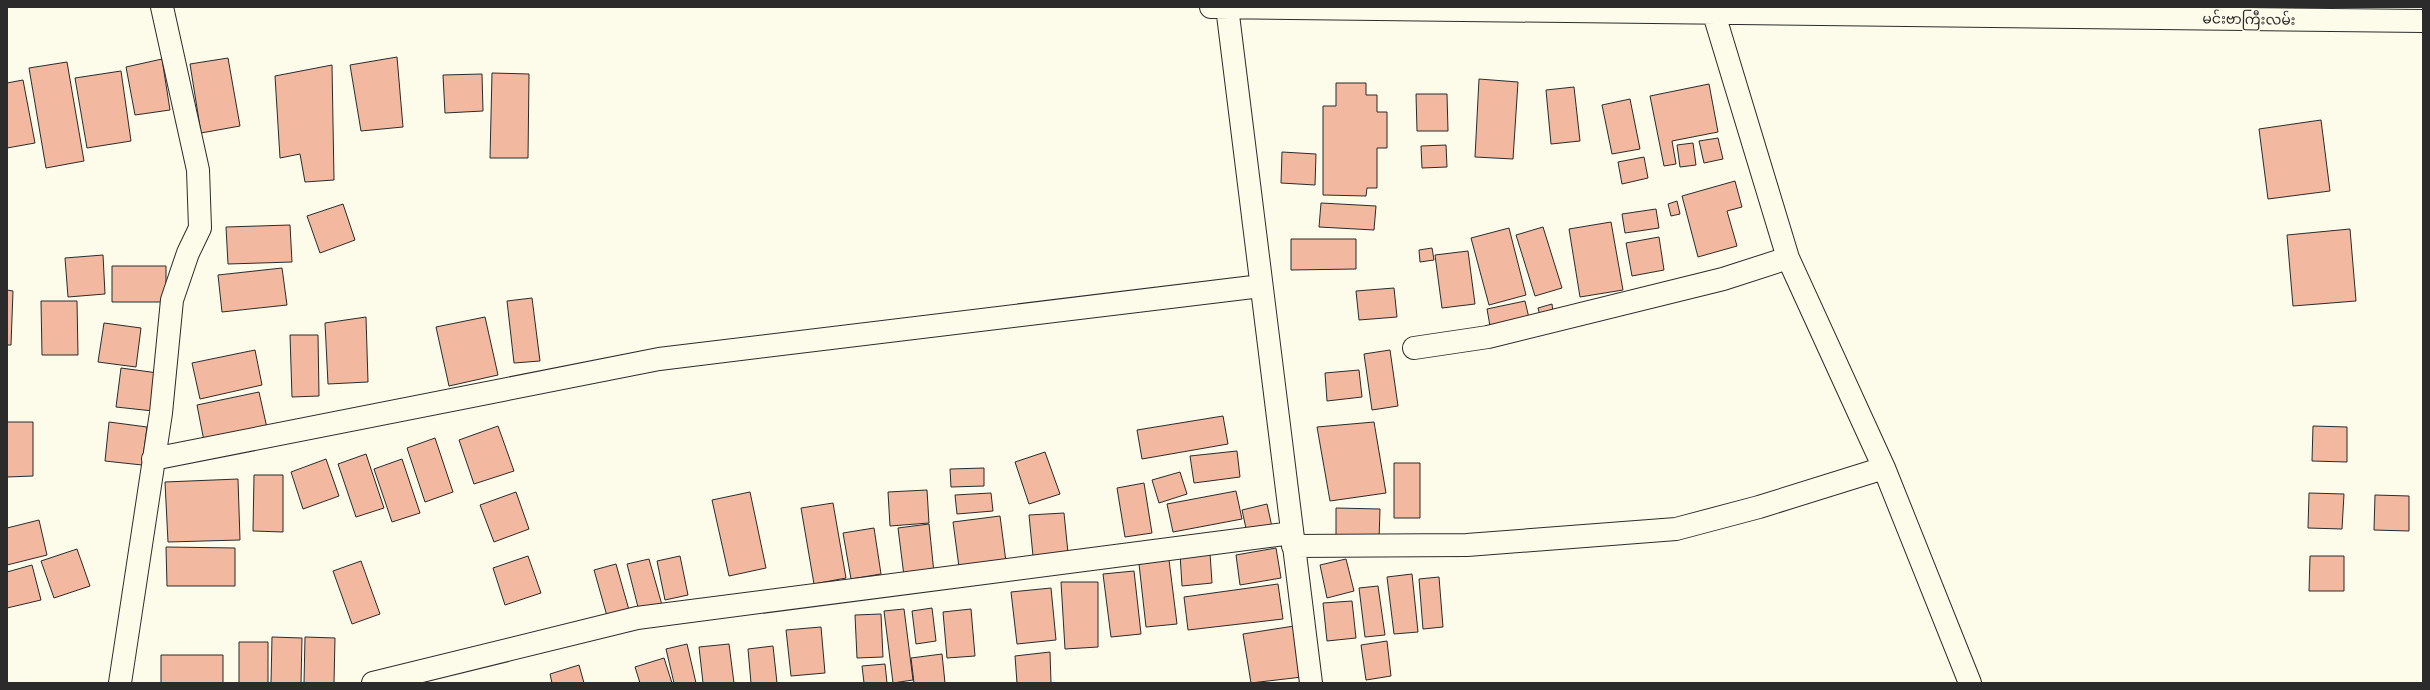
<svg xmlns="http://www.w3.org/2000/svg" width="2430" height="690" font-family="'Source Serif 4','Noto Sans Myanmar',serif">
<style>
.building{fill:#f2b8a0;stroke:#2b2b2b}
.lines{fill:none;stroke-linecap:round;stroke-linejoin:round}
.minor-casing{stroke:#2b2b2b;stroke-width:24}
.minor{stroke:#fdfbea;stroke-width:22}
.labels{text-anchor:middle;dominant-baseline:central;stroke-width:3;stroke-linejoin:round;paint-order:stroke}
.street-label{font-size:14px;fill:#2b2b2b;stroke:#fdfbea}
</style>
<rect width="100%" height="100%" fill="#fdfbea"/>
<path class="building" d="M397,57L403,127L361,131L350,65Z
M228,58L240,126L201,133L190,64Z
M162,59L170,110L135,115L126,67Z
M67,62L84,161L46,168L29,68Z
M332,65L334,180L305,182L300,154L280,158L275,76Z
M121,71L131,141L87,148L75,78Z
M492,73L529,74L528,158H490Z
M482,74L483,111L445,113L443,75Z
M1479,79L1518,82L1513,159L1475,157Z
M23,80L35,143L7,148V83Z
M1336,83H1366V95H1377V112H1387V148H1377V188H1367L1366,196L1323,195V106H1336Z
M1709,84L1718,132L1672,141L1676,164L1664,166L1650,96Z
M1574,87L1580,141L1551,144L1546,90Z
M1416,94H1447L1448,131H1417Z
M1630,99L1640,149L1612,154L1602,105Z
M2321,120L2330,191L2268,199L2259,129Z
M1718,138L1723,159L1704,163L1699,141Z
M1693,143L1696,165L1680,167L1677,145Z
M1446,145L1447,167L1422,168L1421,146Z
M1282,152L1316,154L1315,185L1281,183Z
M1644,157L1648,178L1622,184L1618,162Z
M1735,181L1742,207L1727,211L1737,246L1698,257L1682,196Z
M1677,201L1680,214L1671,216L1668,204Z
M1321,203L1376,206L1374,230L1319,227Z
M343,204L355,240L320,253L307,216Z
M1656,209L1659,228L1625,233L1622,214Z
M1611,222L1623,290L1580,297L1569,229Z
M290,225L292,262L228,264L226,227Z
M1543,227L1562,288L1535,296L1516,235Z
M1509,228L1526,295L1489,305L1471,238Z
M2350,229L2356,301L2293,306L2287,235Z
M1659,237L1664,270L1632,276L1626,243Z
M1291,239H1356V269L1291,270Z
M1432,248L1434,260L1420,262L1419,250Z
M1468,251L1475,304L1442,308L1435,255Z
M103,255L105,294L68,297L65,258Z
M112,266H166V302H112Z
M282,268L287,305L222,312L218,275Z
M1394,288L1397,317L1359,320L1356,291Z
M7,290L13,291L11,345H7Z
M532,298L540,361L514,363L507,301Z
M41,301H77L78,355H42Z
M1525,301L1529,318L1490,326L1487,309Z
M1552,304L1553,313L1540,316L1538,308Z
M366,317L368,382L328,384L325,323Z
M485,317L498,375L449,386L436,327Z
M104,323L141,328L136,367L98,362Z
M290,335H318L319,396L292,397Z
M255,350L262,385L200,399L192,363Z
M1390,350L1398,406L1372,410L1364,354Z
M121,368L158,373L153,411L116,407Z
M1359,370L1362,397L1327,401L1325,373Z
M259,392L267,428L204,441L197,405Z
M1223,416L1228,444L1142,459L1137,430Z
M7,422H33V476L7,477Z
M109,422L147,427L142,465L105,461Z
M1374,422L1386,493L1330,501L1317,427Z
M498,426L514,471L474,484L459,440Z
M2313,426L2347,427V462L2312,461Z
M435,438L453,492L425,502L407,448Z
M1237,451L1240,477L1194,483L1190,456Z
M1045,452L1060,494L1029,504L1015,462Z
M366,454L384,508L356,517L338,464Z
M326,459L339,496L303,509L291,472Z
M402,459L420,513L392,522L374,469Z
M1394,463H1420V518H1394Z
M984,468V486L951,487L950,469Z
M1180,472L1187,494L1159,503L1152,480Z
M254,475H283V532L253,531Z
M238,479L240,540L168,542L165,482Z
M1144,483L1152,533L1125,537L1117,488Z
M927,490L929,523L890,526L888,492Z
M1236,491L1242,519L1173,532L1167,504Z
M516,492L529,529L494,542L480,505Z
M750,492L766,568L729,576L712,500Z
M991,493L993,511L957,514L955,495Z
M2309,493L2344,494L2342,529L2308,528Z
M2375,495L2409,496V531L2374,530Z
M833,503L846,578L814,584L801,508Z
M1267,504L1272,527L1247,533L1242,510Z
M1336,508L1380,509L1379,540L1336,539Z
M1064,513L1068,553L1033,556L1029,515Z
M1000,516L1006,562L959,567L953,522Z
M39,520L47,555L7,565V528Z
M929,524L934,573L904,576L898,528Z
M874,528L881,574L851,579L843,533Z
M166,547L235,548V586H167Z
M1276,548L1281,578L1240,585L1236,555Z
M77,549L90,586L54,598L41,561Z
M1210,553L1212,583L1182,586L1180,554Z
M528,556L541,593L505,605L493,568Z
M680,556L688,595L665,600L657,561Z
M2310,556H2344V591H2309Z
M649,559L662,605L639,611L627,564Z
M1346,559L1354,591L1327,598L1320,565Z
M1169,560L1177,624L1146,627L1139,564Z
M361,561L380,614L352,624L333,571Z
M616,564L629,610L607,616L594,570Z
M32,565L41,600L7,608V572Z
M1134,571L1141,634L1111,637L1103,574Z
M1412,574L1418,632L1394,634L1387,577Z
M1439,577L1443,627L1423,629L1419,579Z
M1061,582H1098V647L1065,649Z
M1278,584L1283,619L1188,630L1184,597Z
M1378,586L1385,635L1365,637L1359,588Z
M1051,588L1056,640L1017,644L1011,592Z
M1352,601L1356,638L1327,641L1323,603Z
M932,608L936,641L916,644L912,611Z
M904,609L913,680L893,683L884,611Z
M971,609L975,656L947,658L943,612Z
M881,614L883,657L857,658L855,615Z
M1294,626L1302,677L1251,683L1243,634Z
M821,627L825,673L791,676L786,630Z
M272,637L302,638L301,683H271Z
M305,637L335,638L334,683H304Z
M1387,641L1391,676L1366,680L1361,645Z
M239,642H268V683H239Z
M687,644L696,683H674L666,649Z
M729,644L734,683H703L699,647Z
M773,646L777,683H751L748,649Z
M1050,652L1051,683H1017L1015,656Z
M942,654L945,683H914L911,658Z
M161,655H223V683H161Z
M664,658L672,683H640L635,667Z
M885,664L887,683H864L862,666Z
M579,665L584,683H552L550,674Z"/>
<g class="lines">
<g class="minor-casing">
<path id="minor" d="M1211,7L2423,21
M1227,7L1311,683
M1714,7V14L1788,258L1884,468L1970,683
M1414,348L1488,337L1723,279L1788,258
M153,459L659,359L1261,286
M1293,546L1467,545L1676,529L1759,507L1884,468
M120,683L161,413L172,300L188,253L200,228L198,170L162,7
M373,683L637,618L1292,533"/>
</g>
<use href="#minor" class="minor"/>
</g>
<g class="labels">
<g class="street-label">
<text transform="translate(2249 19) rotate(1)">မင်းဗာကြီးလမ်း</text>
</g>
</g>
<rect width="2430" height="690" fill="none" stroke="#2b2b2b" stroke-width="16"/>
</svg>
